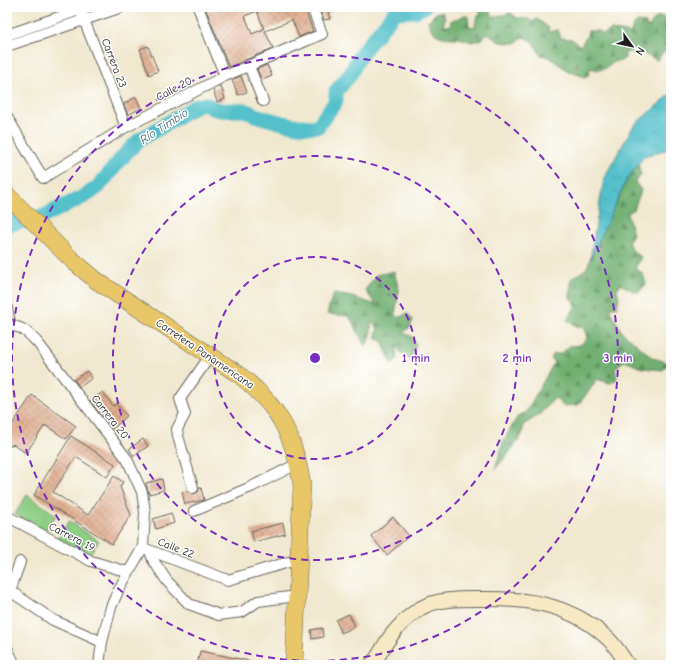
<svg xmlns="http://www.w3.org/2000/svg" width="678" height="672" font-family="'Comic Neue',sans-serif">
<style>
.green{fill:#8ecd84;stroke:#557450}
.forest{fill:url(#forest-firs);stroke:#476647}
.water{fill:url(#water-ripples);stroke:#386e73}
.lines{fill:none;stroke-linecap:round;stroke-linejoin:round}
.river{stroke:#53c0ca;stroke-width:15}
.building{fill:url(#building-cross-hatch);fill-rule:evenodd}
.minor-casing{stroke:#66635b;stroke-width:12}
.secondary-casing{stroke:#66635b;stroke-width:16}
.trunk-casing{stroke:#66635b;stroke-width:18}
.minor{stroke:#fff;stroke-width:10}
.secondary{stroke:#f6e9c3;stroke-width:14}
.trunk{stroke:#e9c769;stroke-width:17}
.ring{fill:none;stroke:#7b2cbf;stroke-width:2;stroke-dasharray:7 5}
.labels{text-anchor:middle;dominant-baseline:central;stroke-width:3;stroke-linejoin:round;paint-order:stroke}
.street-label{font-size:11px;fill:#1c1c1c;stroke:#fff}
.water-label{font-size:12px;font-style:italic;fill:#325e62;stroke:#fff}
.centre{fill:#7b2cbf;stroke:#fff;stroke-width:2}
.ring-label{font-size:12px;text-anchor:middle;font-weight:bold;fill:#7b2cbf;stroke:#fff;stroke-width:3;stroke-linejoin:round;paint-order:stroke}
</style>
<defs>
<pattern id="forest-firs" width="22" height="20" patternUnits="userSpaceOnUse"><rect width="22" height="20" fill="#72b072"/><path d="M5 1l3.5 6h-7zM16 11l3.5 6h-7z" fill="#5d8e5d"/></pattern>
<pattern id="water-ripples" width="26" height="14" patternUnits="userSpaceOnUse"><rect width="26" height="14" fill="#53c0ca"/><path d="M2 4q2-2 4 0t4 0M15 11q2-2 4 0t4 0" fill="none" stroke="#48a4ad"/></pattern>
<pattern id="building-cross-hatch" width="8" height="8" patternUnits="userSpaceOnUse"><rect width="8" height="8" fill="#e0ae8f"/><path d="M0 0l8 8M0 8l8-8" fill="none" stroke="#c0957b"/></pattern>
</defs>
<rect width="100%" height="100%" fill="#fff"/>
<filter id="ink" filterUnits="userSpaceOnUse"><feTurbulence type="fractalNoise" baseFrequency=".025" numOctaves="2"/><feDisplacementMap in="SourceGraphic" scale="8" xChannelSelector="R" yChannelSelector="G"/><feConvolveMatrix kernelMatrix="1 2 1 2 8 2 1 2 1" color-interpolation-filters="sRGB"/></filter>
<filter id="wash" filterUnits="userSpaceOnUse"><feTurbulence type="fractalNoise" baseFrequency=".012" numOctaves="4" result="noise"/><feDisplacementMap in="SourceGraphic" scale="16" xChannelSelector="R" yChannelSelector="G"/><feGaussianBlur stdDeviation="0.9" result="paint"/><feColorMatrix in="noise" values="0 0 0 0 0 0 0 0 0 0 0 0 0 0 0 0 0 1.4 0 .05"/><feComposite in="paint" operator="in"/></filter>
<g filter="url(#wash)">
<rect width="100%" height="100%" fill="#f0e8cf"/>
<path class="green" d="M27,495L56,515L44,533L15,514Z
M69,521L99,541L87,558L57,539Z"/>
<path class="forest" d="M477,7H488L493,17L511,13L517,18L529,19L532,22L537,19L549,28L547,32L558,30L561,38L572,39L580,46L587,36L588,31H600L602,35L611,30L627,32L630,35L633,26L637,22L646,23L647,27H650L651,24L657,17H663L668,24L665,30L671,31V58L664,51L657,60L640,52H625V58L621,61H615C606,69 602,72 590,68L589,74L585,77L568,71L549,57L541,55L532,41L523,37L516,43C511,43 502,43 498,41C494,38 492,35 487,33L482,39L471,42C457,33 434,46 428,21L437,12L443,13L445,19L443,26H450L451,20L458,19L464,15L468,16L469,26L475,27L476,19L481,13Z
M638,164L641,175L635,182L641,190C640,197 636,200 635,208L627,214L633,234L628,242L633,251L641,257L635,268L643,274L646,284L639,292L633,291L621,284L617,289L619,298L617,307H609L621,331L653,358L669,363L663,370L642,368L624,361L615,368L617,379L610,383L596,379C592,390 584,396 578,405L563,406L555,398L539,415L523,425C523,428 523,432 522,434C520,440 500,464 495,469L503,443L508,433L518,416L526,412L554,363L551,358L554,354H560L570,346L580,345L587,339L585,328L578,327L567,320L576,306L574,301L570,298L571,279L586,269L626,181Z
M394,271L399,291L395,313L399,318L407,313L413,320L410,327L403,333L411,336L416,344L410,360L400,352L396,345L397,359L392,365L382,341L375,338L378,328L371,322V338L365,346L349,316L327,314L333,294C348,295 362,300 376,305L365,290L376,275Z"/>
<path class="water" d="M671,94V148L644,156L626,181L590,260L604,178L634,125Z"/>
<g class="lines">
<path class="river" d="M7,225L44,216L85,196L98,187L126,153L139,140L196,106L206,104C219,114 229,109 244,110C248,111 252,114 255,115C274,121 299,129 318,126L336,101V91L350,75L360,55L395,12L415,11L424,7"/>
</g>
<g id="blocks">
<path class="building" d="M205,7H304L313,31L299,37L292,20L265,31L273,48L229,67ZM257,11L264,29L252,34L245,16Z
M319,7H340V8L328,12L330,19L324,20Z
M148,46L158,71L149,75L140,49Z
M267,65L272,76L262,80L257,69Z
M241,76L247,92L238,95L232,80Z
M221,86L225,99L217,102L213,89Z
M136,97L141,108L128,115L124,104Z
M7,297H10L15,319L7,320Z
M87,371L92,378L80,387L74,380Z
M103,392L113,406L116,404L127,416L113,429L90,401Z
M32,395L76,426L66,439L45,425L26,453L13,444L11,446L7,443V432Z
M71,436L115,464L107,477L76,457L53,492L88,515L114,476L123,482L120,487L131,515L112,544L34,495Z
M143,439L148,446L134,456L129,449Z
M162,479L164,490L149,494L146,483Z
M199,488H201L204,500L185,504L182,492L187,491L194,494L198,492Z
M171,513L174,523L156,529L153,519Z
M393,517L409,536L387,555L371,536Z
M283,523L285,534L254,542L251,531Z
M349,614L355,627L341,633L336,620Z
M322,628L323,637L312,639L311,630Z
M200,651L255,662L254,665H197Z"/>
</g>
</g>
<g filter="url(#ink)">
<use href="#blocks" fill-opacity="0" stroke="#66635b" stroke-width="1"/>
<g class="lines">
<g class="minor-casing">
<path id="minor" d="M79,7L126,127
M198,7L225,76
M7,35L88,7
M7,46L122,7
M249,66L263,101
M7,117L43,178L126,127L225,76L322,34L312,7
M7,327C20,323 29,334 37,342L127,459L142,492L145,512L143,547L119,589L111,607L102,642L99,665
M193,488L178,436L177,429L185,414L180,399L210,356
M194,511L251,487L299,463
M7,516L91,561L128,572
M146,549L228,580L299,559
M150,551L153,560L167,581L189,604L219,615L242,612L258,601L297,596
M7,582L10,591L53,620L102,642
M10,591L20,562
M7,648L15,665"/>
</g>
<g class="secondary-casing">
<path id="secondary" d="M371,665C378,658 381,651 386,643C394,630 408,616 421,608C437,599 458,599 477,599C525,598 568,603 605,636C615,644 621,655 628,665"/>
</g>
<g class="trunk-casing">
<path id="trunk" d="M7,195L72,260L97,281L238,374C278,405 294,434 302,485L294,665"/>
</g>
<use href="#minor" class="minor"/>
<use href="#secondary" class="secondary"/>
<use href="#trunk" class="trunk"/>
</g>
</g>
<g class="ring">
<circle cx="315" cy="358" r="101"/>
<circle cx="315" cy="358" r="202"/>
<circle cx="315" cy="358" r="303"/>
</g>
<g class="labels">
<g class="street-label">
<text transform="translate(114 63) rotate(69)">Carrera 23</text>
<text transform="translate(174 89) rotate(-28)">Calle 20</text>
<text transform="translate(205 354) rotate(34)">Carretera Panamericana</text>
<text transform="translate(110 417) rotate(52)">Carrera 20</text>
<text transform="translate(72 537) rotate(27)">Carrera 19</text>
<text transform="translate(176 548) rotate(21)">Calle 22</text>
</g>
<g class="water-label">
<text transform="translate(164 126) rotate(-33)">Río Timbio</text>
</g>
</g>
<circle cx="315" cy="358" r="6" class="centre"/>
<g class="ring-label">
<text x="416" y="362">1 min</text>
<text x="517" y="362">2 min</text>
<text x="618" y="362">3 min</text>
</g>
<rect width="678" height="672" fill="none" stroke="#fff" stroke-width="24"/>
<g transform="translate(632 46) rotate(123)" stroke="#ffffff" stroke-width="3" paint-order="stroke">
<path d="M0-3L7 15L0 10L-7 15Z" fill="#1c1c1c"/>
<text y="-6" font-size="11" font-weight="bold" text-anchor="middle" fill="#1c1c1c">N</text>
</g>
</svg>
